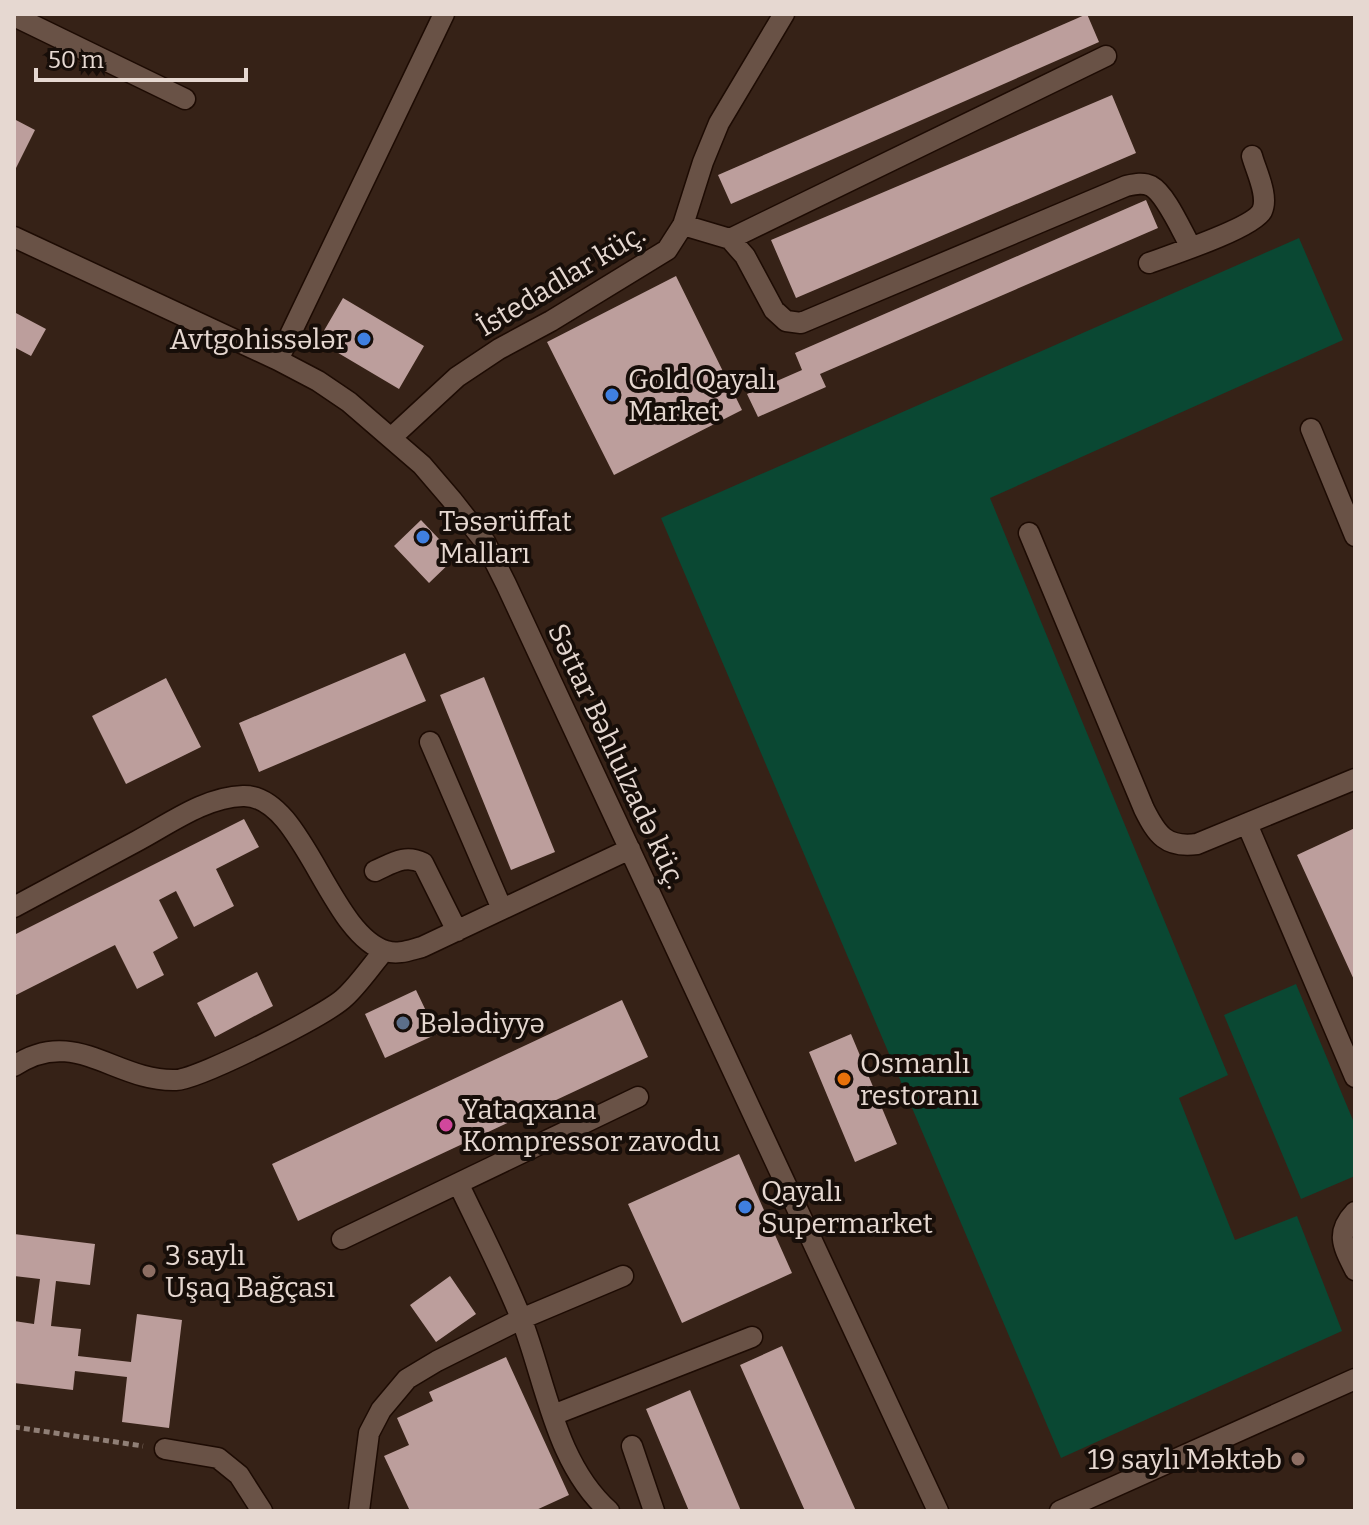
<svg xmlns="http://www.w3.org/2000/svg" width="1369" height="1525" font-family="Bitter,serif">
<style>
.green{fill:#0a4833}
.building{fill:#bc9e9c}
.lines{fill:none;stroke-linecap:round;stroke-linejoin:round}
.minor-casing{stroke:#1d0b03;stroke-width:23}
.path{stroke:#907f76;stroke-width:5;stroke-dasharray:6 4;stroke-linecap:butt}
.minor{stroke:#695246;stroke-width:20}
.shop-dot{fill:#3f7fe0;stroke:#170e09;stroke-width:3}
.service-dot{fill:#5c6f8a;stroke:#170e09;stroke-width:3}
.food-dot{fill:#e8710a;stroke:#170e09;stroke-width:3}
.hotel-dot{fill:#d1479c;stroke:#170e09;stroke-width:3}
.education-dot{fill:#8d6e63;stroke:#170e09;stroke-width:3}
.labels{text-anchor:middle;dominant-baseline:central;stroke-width:8;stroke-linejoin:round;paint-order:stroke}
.street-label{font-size:28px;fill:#e6d8d1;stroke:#170e09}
.poi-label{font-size:28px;fill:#e6d8d1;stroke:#170e09;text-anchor:start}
</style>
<rect width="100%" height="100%" fill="#362217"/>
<path class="green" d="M1299,238L1343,340L990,498L1228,1075L1179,1098L1235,1240L1297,1216L1342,1331L1061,1458L661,518Z
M1296,984L1355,1125V1176L1301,1199L1224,1015Z"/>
<path class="building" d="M1087,14L1099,42L731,204L718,175Z
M1112,95L1136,153L796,298L771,240Z
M14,119L35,130L14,172Z
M1146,200L1158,228L820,374L826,387L758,417L747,394L802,370L795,353Z
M676,276L742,410L614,475L547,342Z
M343,298L424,346L399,389L318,341Z
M14,312L46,329L31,356L14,347Z
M421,520L456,557L429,583L394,546Z
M405,653L426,701L259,772L239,723Z
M484,677L555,852L511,870L440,695Z
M166,678L201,747L126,784L92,716Z
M244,819L259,847L216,869L234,906L194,927L176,891L159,900L178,938L153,952L164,975L137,989L115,945L14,996V935Z
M1355,828V982L1297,855Z
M257,972L273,1006L215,1037L197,1003Z
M416,990L437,1034L385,1058L365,1014Z
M622,1000L648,1057L298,1221L272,1164Z
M851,1034L897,1144L855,1162L809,1052Z
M739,1154L792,1273L682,1323L628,1204Z
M14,1234L95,1244L90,1285L56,1281L51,1326L81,1329L78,1356L131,1362L137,1314L182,1320L169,1428L122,1422L127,1377L75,1371L73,1390L14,1383V1321L34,1324L40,1279L14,1276Z
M450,1276L476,1314L436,1342L410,1305Z
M782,1346L856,1511H805L740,1365Z
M506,1357L569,1495L534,1511H410L384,1456L409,1445L397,1418L433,1401L429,1392Z
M690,1390L741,1511H689L646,1409Z"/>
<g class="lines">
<g class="minor-casing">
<path id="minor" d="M14,16L185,99
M683,225L730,239L1106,56
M14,237L278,360L318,381L349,402L422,465L452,500L485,542L506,584L938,1511
M730,239L745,256L774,310L786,321L801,323L1126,186C1135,184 1143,182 1151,186C1166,194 1182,232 1191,247
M1149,263C1171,255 1253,228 1262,211C1269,196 1256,171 1252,156
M278,360L444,14
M1311,429L1355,536
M392,437L457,377L499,349L551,321L667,250L683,225L703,162L719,123L784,14
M1029,533L1144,809C1157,835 1166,848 1197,844L1355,779
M430,742L502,909
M1247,824L1355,1077
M375,871C393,863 405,854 423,863L457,931
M14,907C55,885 96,863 137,841C169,824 205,797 243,796C303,794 329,934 386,951C398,955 410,950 422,947L630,849
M14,1066C75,1025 115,1082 176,1080C199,1079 327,1015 345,997C359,984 371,966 384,951
M459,1185C480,1229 503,1273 521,1318C546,1382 555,1463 609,1511
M1355,1212C1335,1233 1343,1246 1355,1270
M342,1239L638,1097
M553,1415L752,1337
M632,1446L654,1511
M165,1449L218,1458L239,1475L262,1511
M359,1511L369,1433L381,1410L407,1379L437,1361L521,1319L623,1276
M1060,1511L1355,1379"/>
</g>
<path class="path" d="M14,1427L143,1446"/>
<use href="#minor" class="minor"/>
</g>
<g class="shop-dot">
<circle cx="364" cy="339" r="8"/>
<circle cx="612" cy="395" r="8"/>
<circle cx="423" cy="537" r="8"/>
<circle cx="745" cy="1207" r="8"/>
</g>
<circle class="service-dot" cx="403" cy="1023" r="8"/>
<circle class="food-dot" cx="844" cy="1079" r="8"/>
<circle class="hotel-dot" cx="446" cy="1125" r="8"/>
<g class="education-dot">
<circle cx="149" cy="1271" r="8"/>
<circle cx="1298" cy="1459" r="8"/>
</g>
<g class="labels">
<g class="street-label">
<text transform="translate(561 280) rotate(-31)">İstedadlar küç.</text>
<text transform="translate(617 756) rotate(65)">Səttar Bəhlulzadə küç.</text>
</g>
<g class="poi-label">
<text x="348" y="339" text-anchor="end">Avtgohissələr</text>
<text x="628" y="379">Gold Qayalı<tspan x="628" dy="32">Market</tspan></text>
<text x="439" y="521">Təsərüffat<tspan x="439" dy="32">Malları</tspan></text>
<text x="419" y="1023">Bələdiyyə</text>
<text x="860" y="1063">Osmanlı<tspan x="860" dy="32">restoranı</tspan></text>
<text x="462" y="1109">Yataqxana<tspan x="462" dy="32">Kompressor zavodu</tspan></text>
<text x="761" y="1191">Qayalı<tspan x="761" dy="32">Supermarket</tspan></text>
<text x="165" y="1255">3 saylı<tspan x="165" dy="32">Uşaq Bağçası</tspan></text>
<text x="1282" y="1459" text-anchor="end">19 saylı Məktəb</text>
</g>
</g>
<rect width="1369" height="1525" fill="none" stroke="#e6d8d1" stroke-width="32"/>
<path d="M36 68v12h210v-12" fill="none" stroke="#e6d8d1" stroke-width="4"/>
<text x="48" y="68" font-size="24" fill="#e6d8d1" stroke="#170e09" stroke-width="6" paint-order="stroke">50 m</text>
</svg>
